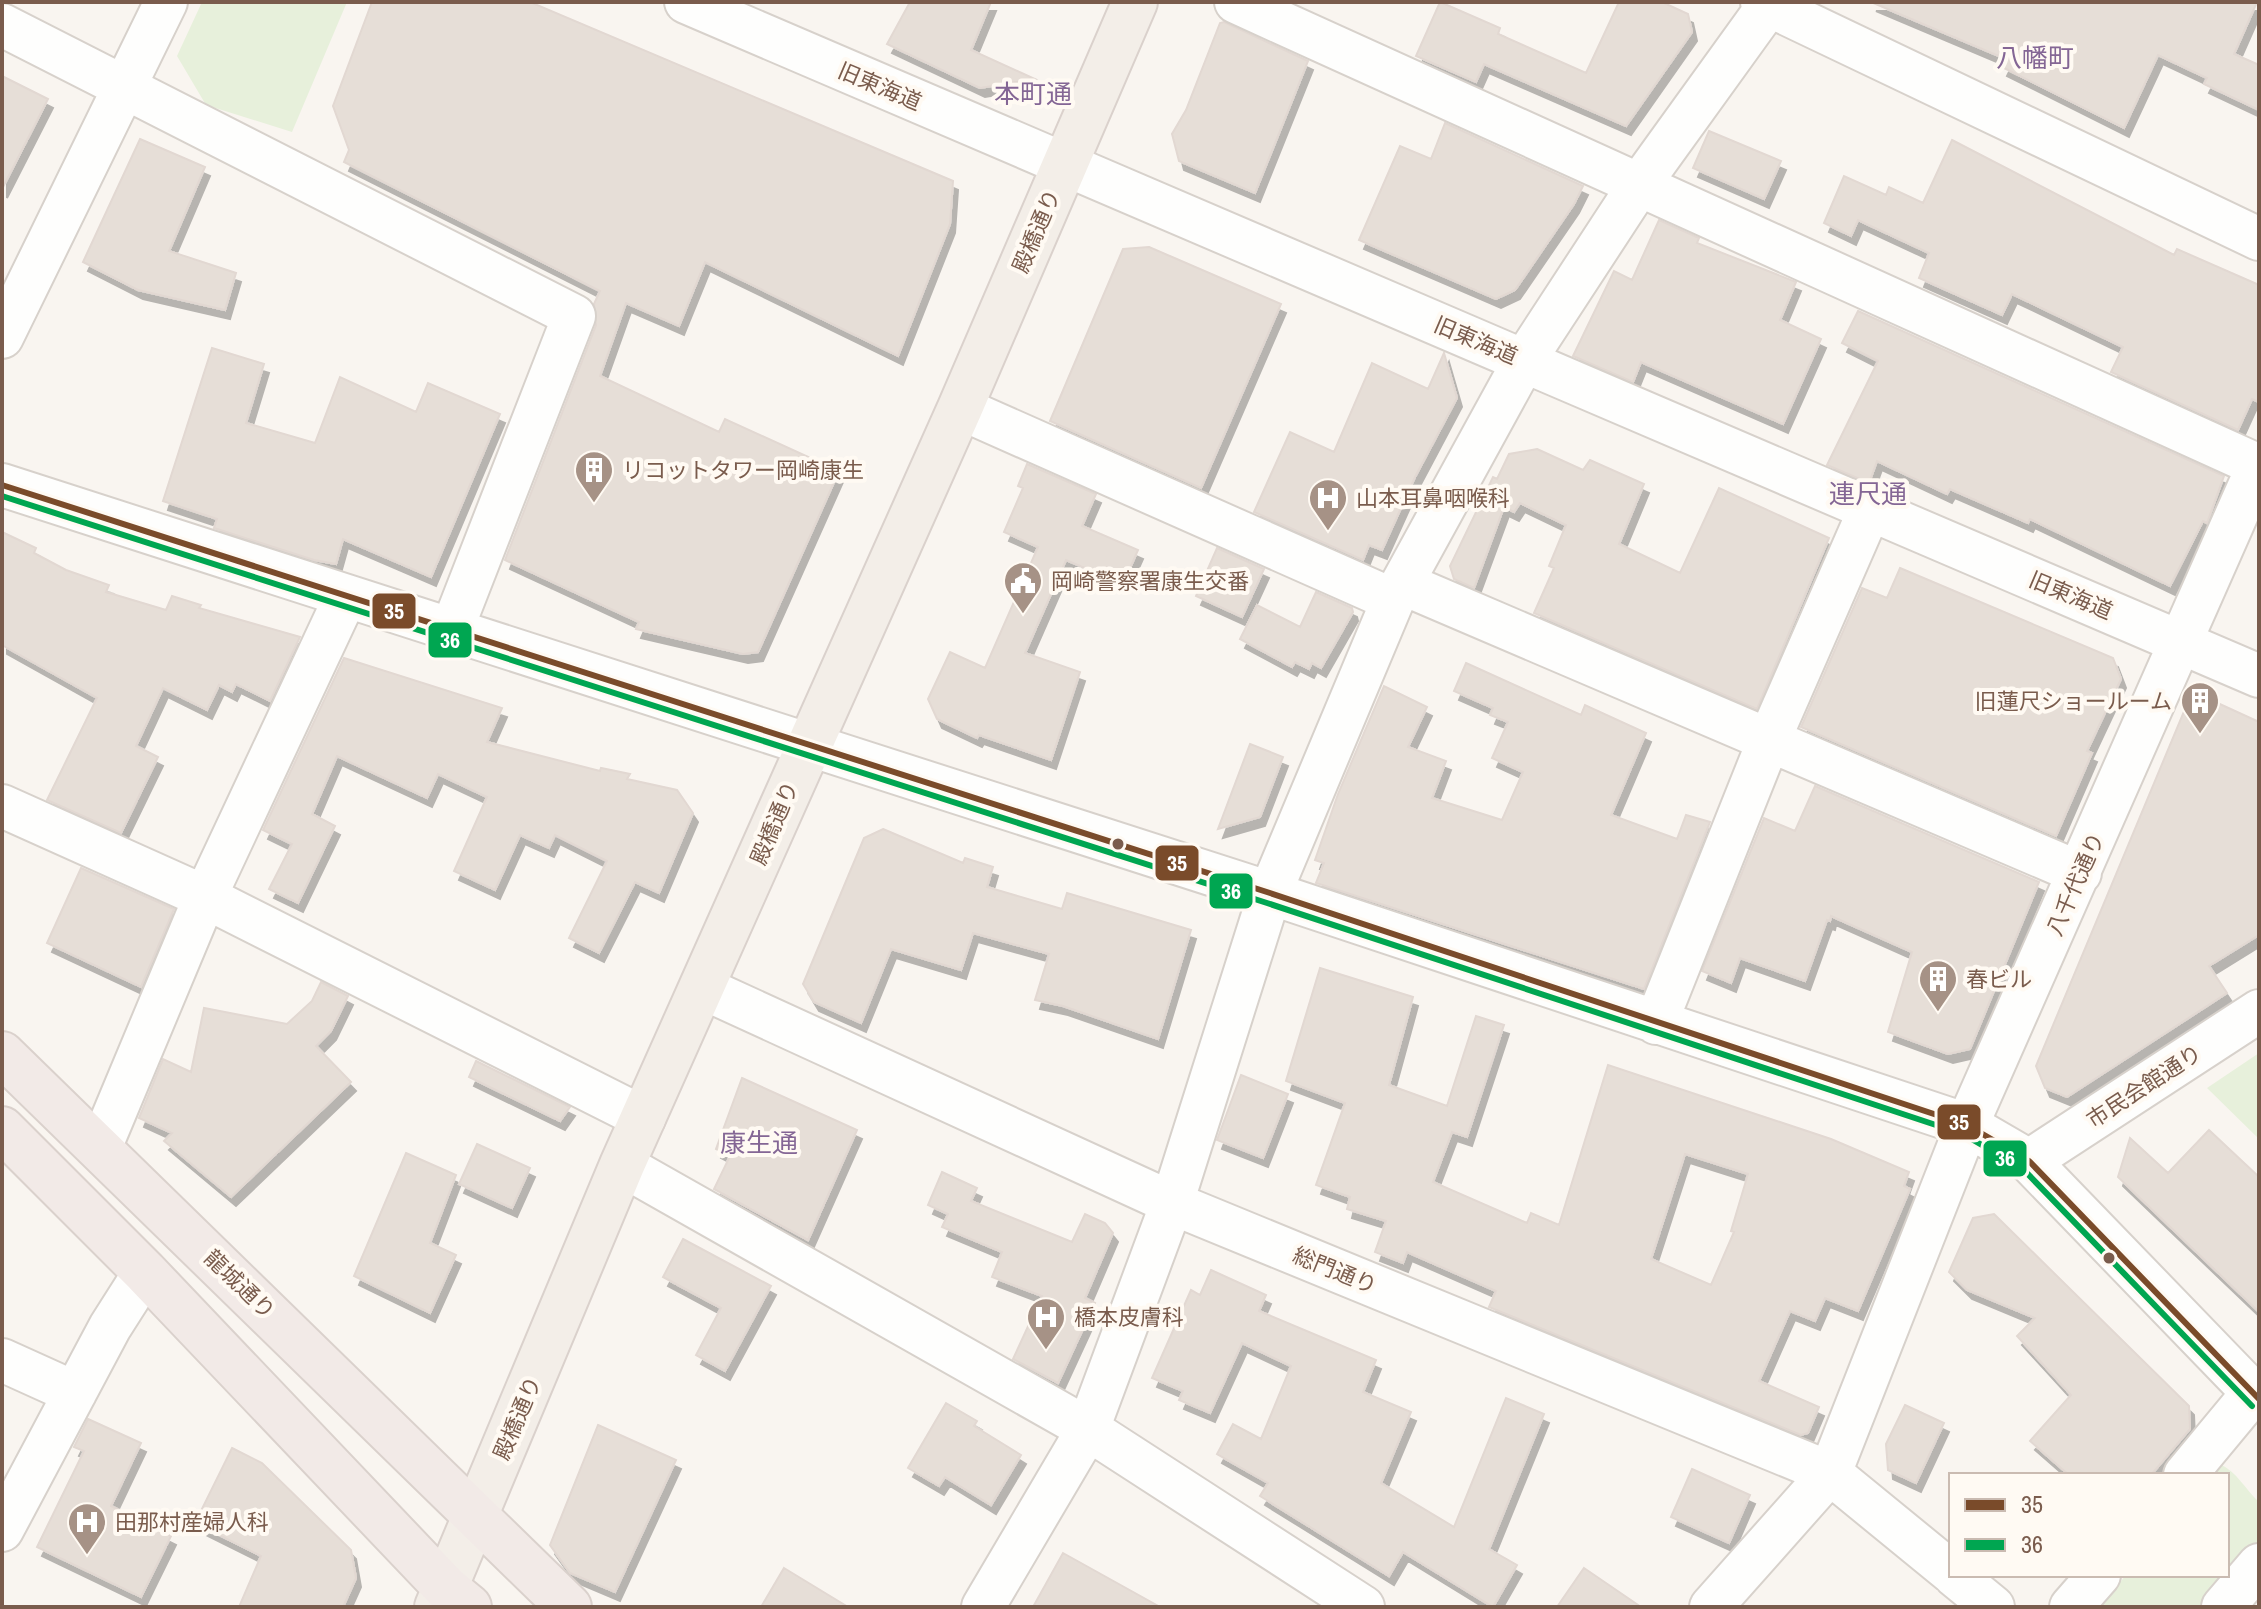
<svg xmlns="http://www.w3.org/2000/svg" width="2261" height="1609" font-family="'Archivo Narrow','Noto Sans JP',sans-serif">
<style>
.green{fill:#e7f0db}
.building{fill:#e6ded7;stroke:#e2d8d2;stroke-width:2;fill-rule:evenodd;filter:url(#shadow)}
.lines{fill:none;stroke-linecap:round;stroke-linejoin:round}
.minor-casing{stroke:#d7d1cb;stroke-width:46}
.major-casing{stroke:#dad1cc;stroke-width:48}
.highway-casing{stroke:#dad1cc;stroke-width:48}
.minor{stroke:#fefefd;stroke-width:42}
.major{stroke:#f3eee8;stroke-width:44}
.highway{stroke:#f2eae7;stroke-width:44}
.bus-1-casing{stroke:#fffaf3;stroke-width:12}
.bus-2-casing{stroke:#fffaf3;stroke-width:12}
.bus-1{stroke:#7a4b2a;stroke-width:6}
.bus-2{stroke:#00a651;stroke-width:6}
.bus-dot{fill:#7a5c4d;stroke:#fffaf3;stroke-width:3}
.labels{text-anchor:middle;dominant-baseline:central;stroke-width:8;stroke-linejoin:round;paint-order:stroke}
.street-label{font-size:22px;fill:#7a5c4d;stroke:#fffaf3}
.poi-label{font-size:22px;fill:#7a5c4d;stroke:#fffaf3;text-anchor:start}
.quarter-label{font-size:26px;fill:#846695;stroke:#fffaf3}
.line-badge{stroke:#fffaf3;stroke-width:3}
.badge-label{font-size:22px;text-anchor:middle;font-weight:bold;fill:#fff}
</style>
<defs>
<filter id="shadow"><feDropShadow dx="5" dy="9" stdDeviation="0" flood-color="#0004"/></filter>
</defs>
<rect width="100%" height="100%" fill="#f9f5f0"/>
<path class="green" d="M202,2H347L292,132L206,105L177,56Z
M2259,1053V1139L2207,1088Z
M2220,1464C2237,1472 2245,1489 2259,1502V1546L2227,1575V1475H2210Z
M2126,1575H2227L2202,1607H2100Z"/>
<path class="building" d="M372,2H530L953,181L950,224L898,356L705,262L679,326L626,303L600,376L719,432L725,419L839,471L758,652L743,654L636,629L639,622L505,560L596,325L594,304L600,291L344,162L349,150L333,106Z
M910,2H991L971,50L1035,79L980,88L887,44Z
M1440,2L1500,28L1498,34L1586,73L1619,2H1662L1688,14L1692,32L1626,126L1484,64L1476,82L1416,56Z
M1871,2H2257L2234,54L2259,65V110L2204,84L2207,78L2158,55L2124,128L2002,67L2006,59Z
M1224,22L1308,61L1255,193L1179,161L1172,134L1186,110L1220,23Z
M2,76L48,99L2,189Z
M1445,123L1583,186L1574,204L1515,290L1496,299L1359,240L1400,146L1431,159Z
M1709,131L1781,161L1764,199L1693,168Z
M140,139L205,167L169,251L236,273L225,310L138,290L83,262Z
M1952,140L2174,255L2177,249L2259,285V402L2252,399L2238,430L2111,372L2123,347L2012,294L2002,315L1919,278L1929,253L1858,220L1851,236L1824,223L1844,176L1886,195L1889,187L1923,203Z
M1659,220L1699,238L1697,243L1796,282L1780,320L1821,339L1783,424L1641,362L1633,382L1573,356L1614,271L1632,280Z
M1149,247L1281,304L1201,488L1050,421L1123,249Z
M1858,311L2224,476L2207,523L2203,521L2170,586L2030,519L2028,523L1950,489L1947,494L1877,461L1869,483L1827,465L1878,361L1842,343Z
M212,348L264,364L246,423L315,443L340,377L416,412L428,383L500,414L431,577L343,539L336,564L314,560L214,528L217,519L163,501Z
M1444,353L1457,398L1415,477L1382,550L1369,545L1363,560L1254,512L1290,432L1334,452L1372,363L1428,389Z
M1537,449L1583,470L1590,460L1644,484L1619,544L1680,573L1719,488L1829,538L1757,709L1534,613L1554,568L1549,566L1566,525L1520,503L1514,512L1504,507L1474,588L1454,579L1450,566L1493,477L1497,479L1509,454Z
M1027,464L1096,494L1082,526L1138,550L1123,584L1066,560L1025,653L1080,672L1051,760L979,735L977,738L937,719L928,699L950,652L985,668L1038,547L1004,532L1023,488L1018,486Z
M2,532L36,548L34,553L66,570L109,585L106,592L166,610L172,596L201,605L199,608L300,637L270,701L236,684L232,692L219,685L207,710L163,688L136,746L158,757L121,833L47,800L97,698L2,645Z
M1217,548L1264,569L1242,617L1196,596Z
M1900,568L2113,658L2121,679L2087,751L2092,753L2056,836L1801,727L1862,588L1887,598Z
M1316,592L1352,608L1353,612L1321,668L1312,663L1309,669L1295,662L1292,667L1240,639L1257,605L1300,627Z
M344,658L502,708L487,742L600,771L601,768L630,774L627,779L677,790L693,813L659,893L635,882L599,953L569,938L607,861L555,835L549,848L520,835L495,890L454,871L487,797L438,774L427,798L337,756L312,814L335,826L298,903L269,889L292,844L263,830Z
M1466,663L1581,715L1585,705L1646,733L1611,815L1677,839L1686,815L1710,822L1644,989L1316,883L1324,863L1315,860L1338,794L1384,686L1427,707L1408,747L1446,761L1432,798L1502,820L1523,772L1492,758L1508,722L1490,715L1493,708L1454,691Z
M2211,700L2259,722V935L2209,966L2227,993L2067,1097L2045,1088L2036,1066L2185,709Z
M1250,744L1283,757L1260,817L1218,829Z
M1815,786L2039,882L1970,1049L1948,1054L1888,1032L1912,952L1831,916L1830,921L1827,920L1805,981L1740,958L1731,983L1702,971L1764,818L1795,831Z
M883,829L963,863L965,858L993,867L987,887L1062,909L1067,893L1191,930L1158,1039L1063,1006L1035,1000L1049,954L973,933L961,970L891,949L861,1023L814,1002L803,984L864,838Z
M81,868L174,909L141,987L47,943Z
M1320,968L1413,997L1389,1085L1447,1106L1476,1016L1504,1025L1467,1137L1452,1132L1433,1182L1527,1223L1531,1213L1559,1225L1608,1065L1831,1139L1909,1172L1904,1186L1910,1189L1858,1311L1825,1298L1815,1321L1790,1311L1759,1381L1819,1407L1808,1433L1801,1435L1489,1307L1496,1291L1407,1252L1403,1263L1375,1252L1386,1221L1347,1209L1350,1197L1316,1185L1345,1103L1286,1081ZM1685,1154L1748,1174L1731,1231L1734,1232L1711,1285L1651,1259Z
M321,982L348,996L331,1031L316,1046L351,1082L231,1197L164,1141L172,1133L139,1118L163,1059L191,1072L204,1008L287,1024L312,1001Z
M476,1061L570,1107L560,1121L469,1077Z
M1241,1075L1288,1094L1263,1158L1217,1140Z
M742,1078L857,1130L808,1240L714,1189L730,1156L716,1149Z
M2209,1130L2259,1177V1312L2118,1177L2130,1138L2168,1173Z
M477,1144L530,1168L512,1208L459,1184Z
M406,1153L456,1175L430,1243L456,1255L430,1313L354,1276Z
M942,1172L977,1188L971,1201L1072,1242L1085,1214L1105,1223L1113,1233L1085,1298L1095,1303L1058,1383L1013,1359L1042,1296L992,1277L1002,1252L942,1227L948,1214L928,1205Z
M1994,1214L2189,1406L2190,1429L2151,1475H2069L2030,1441L2071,1395L2017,1336L2035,1318L1967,1290L1949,1272L1973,1218Z
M683,1239L771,1286L725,1371L696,1355L721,1308L663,1277Z
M1211,1270L1266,1295L1259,1311L1376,1360L1363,1392L1411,1412L1381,1483L1454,1527L1506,1398L1544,1414L1489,1549L1517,1565L1493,1607L1403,1552L1389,1576L1260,1496L1268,1483L1217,1454L1233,1424L1261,1439L1291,1366L1242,1343L1210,1413L1179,1400L1183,1391L1152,1378L1191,1290L1200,1295Z
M946,1403L977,1421L974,1426L1021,1455L991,1505L945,1477L939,1486L908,1468Z
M1905,1405L1944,1423L1916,1483L1888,1470L1886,1444Z
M88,1419L141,1443L111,1506L171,1536L141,1597L37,1547L84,1451L74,1447Z
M598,1425L676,1460L615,1592L570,1573L550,1545Z
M232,1448L262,1463L351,1550L356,1578L343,1607H239L261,1556L195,1523Z
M1692,1469L1750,1495L1729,1543L1671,1517Z
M1063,1553L1160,1607H1033Z
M784,1568L848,1607H761Z
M1584,1568L1641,1607H1557Z"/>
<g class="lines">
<g class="minor-casing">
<path id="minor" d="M686,2L2259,676
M1236,2L2259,466
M1762,2L2259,239
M2,25L574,316L452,629
M2,337L166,2
M960,408L1393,600
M2,485L1270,893L1967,1125L2029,1161L2259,1399
M1404,584L2080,873
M2,806L205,897L644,1118
M703,988L1172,1203L1830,1473L1951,1572
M1656,1023L1769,740L1870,509
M100,1148L205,897L346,596
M2029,1161L2259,1011
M622,1165L1088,1429L1363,1607
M2,1360L75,1393
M2185,1475L2253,1393
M2,1530L110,1327L145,1272
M1954,1575L1993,1607
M983,1607L1088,1429L1172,1203L1270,893L1393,600L1524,361L1639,185L1771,2
M1711,1607L1830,1473L1967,1125L2259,464
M2071,1607L2099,1575
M2223,1607L2259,1565"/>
</g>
<g class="major-casing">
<path id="major" d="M437,1607L622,1165L960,408L1135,2"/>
</g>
<g class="highway-casing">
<path id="highway" d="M2,1054L569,1607
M2,1129L145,1272L446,1588L469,1607"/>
</g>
<use href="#minor" class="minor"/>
<use href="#major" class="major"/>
<use href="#highway" class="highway"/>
<g class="bus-1-casing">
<path id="bus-1" d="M2,485L1270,893L1967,1125L2029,1161L2259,1399"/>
</g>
<g class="bus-2-casing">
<path id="bus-2" d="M2,496L1267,903L1963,1134L2023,1169L2252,1406"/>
</g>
<use href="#bus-1" class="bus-1"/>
<use href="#bus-2" class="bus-2"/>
</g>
<defs>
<g id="building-pin" transform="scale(2)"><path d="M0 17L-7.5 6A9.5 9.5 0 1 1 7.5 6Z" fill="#a69286" stroke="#fffaf3"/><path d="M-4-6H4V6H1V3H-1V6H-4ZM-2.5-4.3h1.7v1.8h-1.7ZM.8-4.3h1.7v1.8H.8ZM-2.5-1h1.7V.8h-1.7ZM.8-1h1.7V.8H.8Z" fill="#fff"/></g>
<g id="hospital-pin" transform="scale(2)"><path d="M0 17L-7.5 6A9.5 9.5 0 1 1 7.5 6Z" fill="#a69286" stroke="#fffaf3"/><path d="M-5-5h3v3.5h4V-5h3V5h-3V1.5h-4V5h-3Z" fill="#fff"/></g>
<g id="civic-pin" transform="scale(2)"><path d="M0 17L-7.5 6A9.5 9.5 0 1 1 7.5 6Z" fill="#a69286" stroke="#fffaf3"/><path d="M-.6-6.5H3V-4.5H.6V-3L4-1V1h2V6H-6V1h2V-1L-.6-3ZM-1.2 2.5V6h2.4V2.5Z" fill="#fff"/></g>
</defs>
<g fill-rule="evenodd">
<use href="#building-pin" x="594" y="470"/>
<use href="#hospital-pin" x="1328" y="498"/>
<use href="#civic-pin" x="1023" y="581"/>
<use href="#building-pin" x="2200" y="701"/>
<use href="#building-pin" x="1938" y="979"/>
<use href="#hospital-pin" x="1046" y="1317"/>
<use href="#hospital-pin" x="87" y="1522"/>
</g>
<g class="bus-dot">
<circle cx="1118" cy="844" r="7"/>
<circle cx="2109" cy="1258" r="7"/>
</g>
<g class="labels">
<g class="street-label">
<text transform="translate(880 86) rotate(23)">旧東海道</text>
<text transform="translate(1036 231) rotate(-67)">殿橋通り</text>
<text transform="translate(1476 340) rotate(23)">旧東海道</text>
<text transform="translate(2071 595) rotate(23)">旧東海道</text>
<text transform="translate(774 823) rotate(-67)">殿橋通り</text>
<text transform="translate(2075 884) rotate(-66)">八千代通り</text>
<text transform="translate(2144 1086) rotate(-33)">市民会館通り</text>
<text transform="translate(1335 1270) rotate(22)">総門通り</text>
<text transform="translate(240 1284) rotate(44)">龍城通り</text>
<text transform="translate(517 1418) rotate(-67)">殿橋通り</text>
</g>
<g class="poi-label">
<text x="622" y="470">リコットタワー岡崎康生</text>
<text x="1356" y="498">山本耳鼻咽喉科</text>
<text x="1051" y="581">岡崎警察署康生交番</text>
<text x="2172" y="701" text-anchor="end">旧蓮尺ショールーム</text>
<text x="1966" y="979">春ビル</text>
<text x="1074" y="1317">橋本皮膚科</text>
<text x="115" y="1522">田那村産婦人科</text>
</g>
<g class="quarter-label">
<text x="2035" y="57">八幡町</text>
<text x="1033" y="93">本町通</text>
<text x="1868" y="493">連尺通</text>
<text x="759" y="1142">康生通</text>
</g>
</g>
<g class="line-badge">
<rect x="371" y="592" width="46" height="38" rx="8" fill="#7a4b2a"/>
<rect x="427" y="621" width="46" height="38" rx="8" fill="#00a651"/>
<rect x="1154" y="844" width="46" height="38" rx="8" fill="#7a4b2a"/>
<rect x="1208" y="872" width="46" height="38" rx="8" fill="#00a651"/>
<rect x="1936" y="1103" width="46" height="38" rx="8" fill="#7a4b2a"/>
<rect x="1982" y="1139" width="46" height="39" rx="8" fill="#00a651"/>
</g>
<g class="badge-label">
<text x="394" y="619">35</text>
<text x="450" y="648">36</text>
<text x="1177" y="871">35</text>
<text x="1231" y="899">36</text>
<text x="1959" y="1130">35</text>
<text x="2005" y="1166">36</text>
</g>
<rect width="2261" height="1609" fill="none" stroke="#7a5c4d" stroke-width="8"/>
<rect x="1949" y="1473" width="280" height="104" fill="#fffaf3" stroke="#cabbb1" stroke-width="2"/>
<rect x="1965" y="1499" width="40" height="12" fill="#7a4b2a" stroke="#cabbb1" stroke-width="2"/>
<text x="2021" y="1513" font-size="24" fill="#7a5c4d">35</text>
<rect x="1965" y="1539" width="40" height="12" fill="#00a651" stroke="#cabbb1" stroke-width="2"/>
<text x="2021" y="1553" font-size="24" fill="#7a5c4d">36</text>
</svg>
